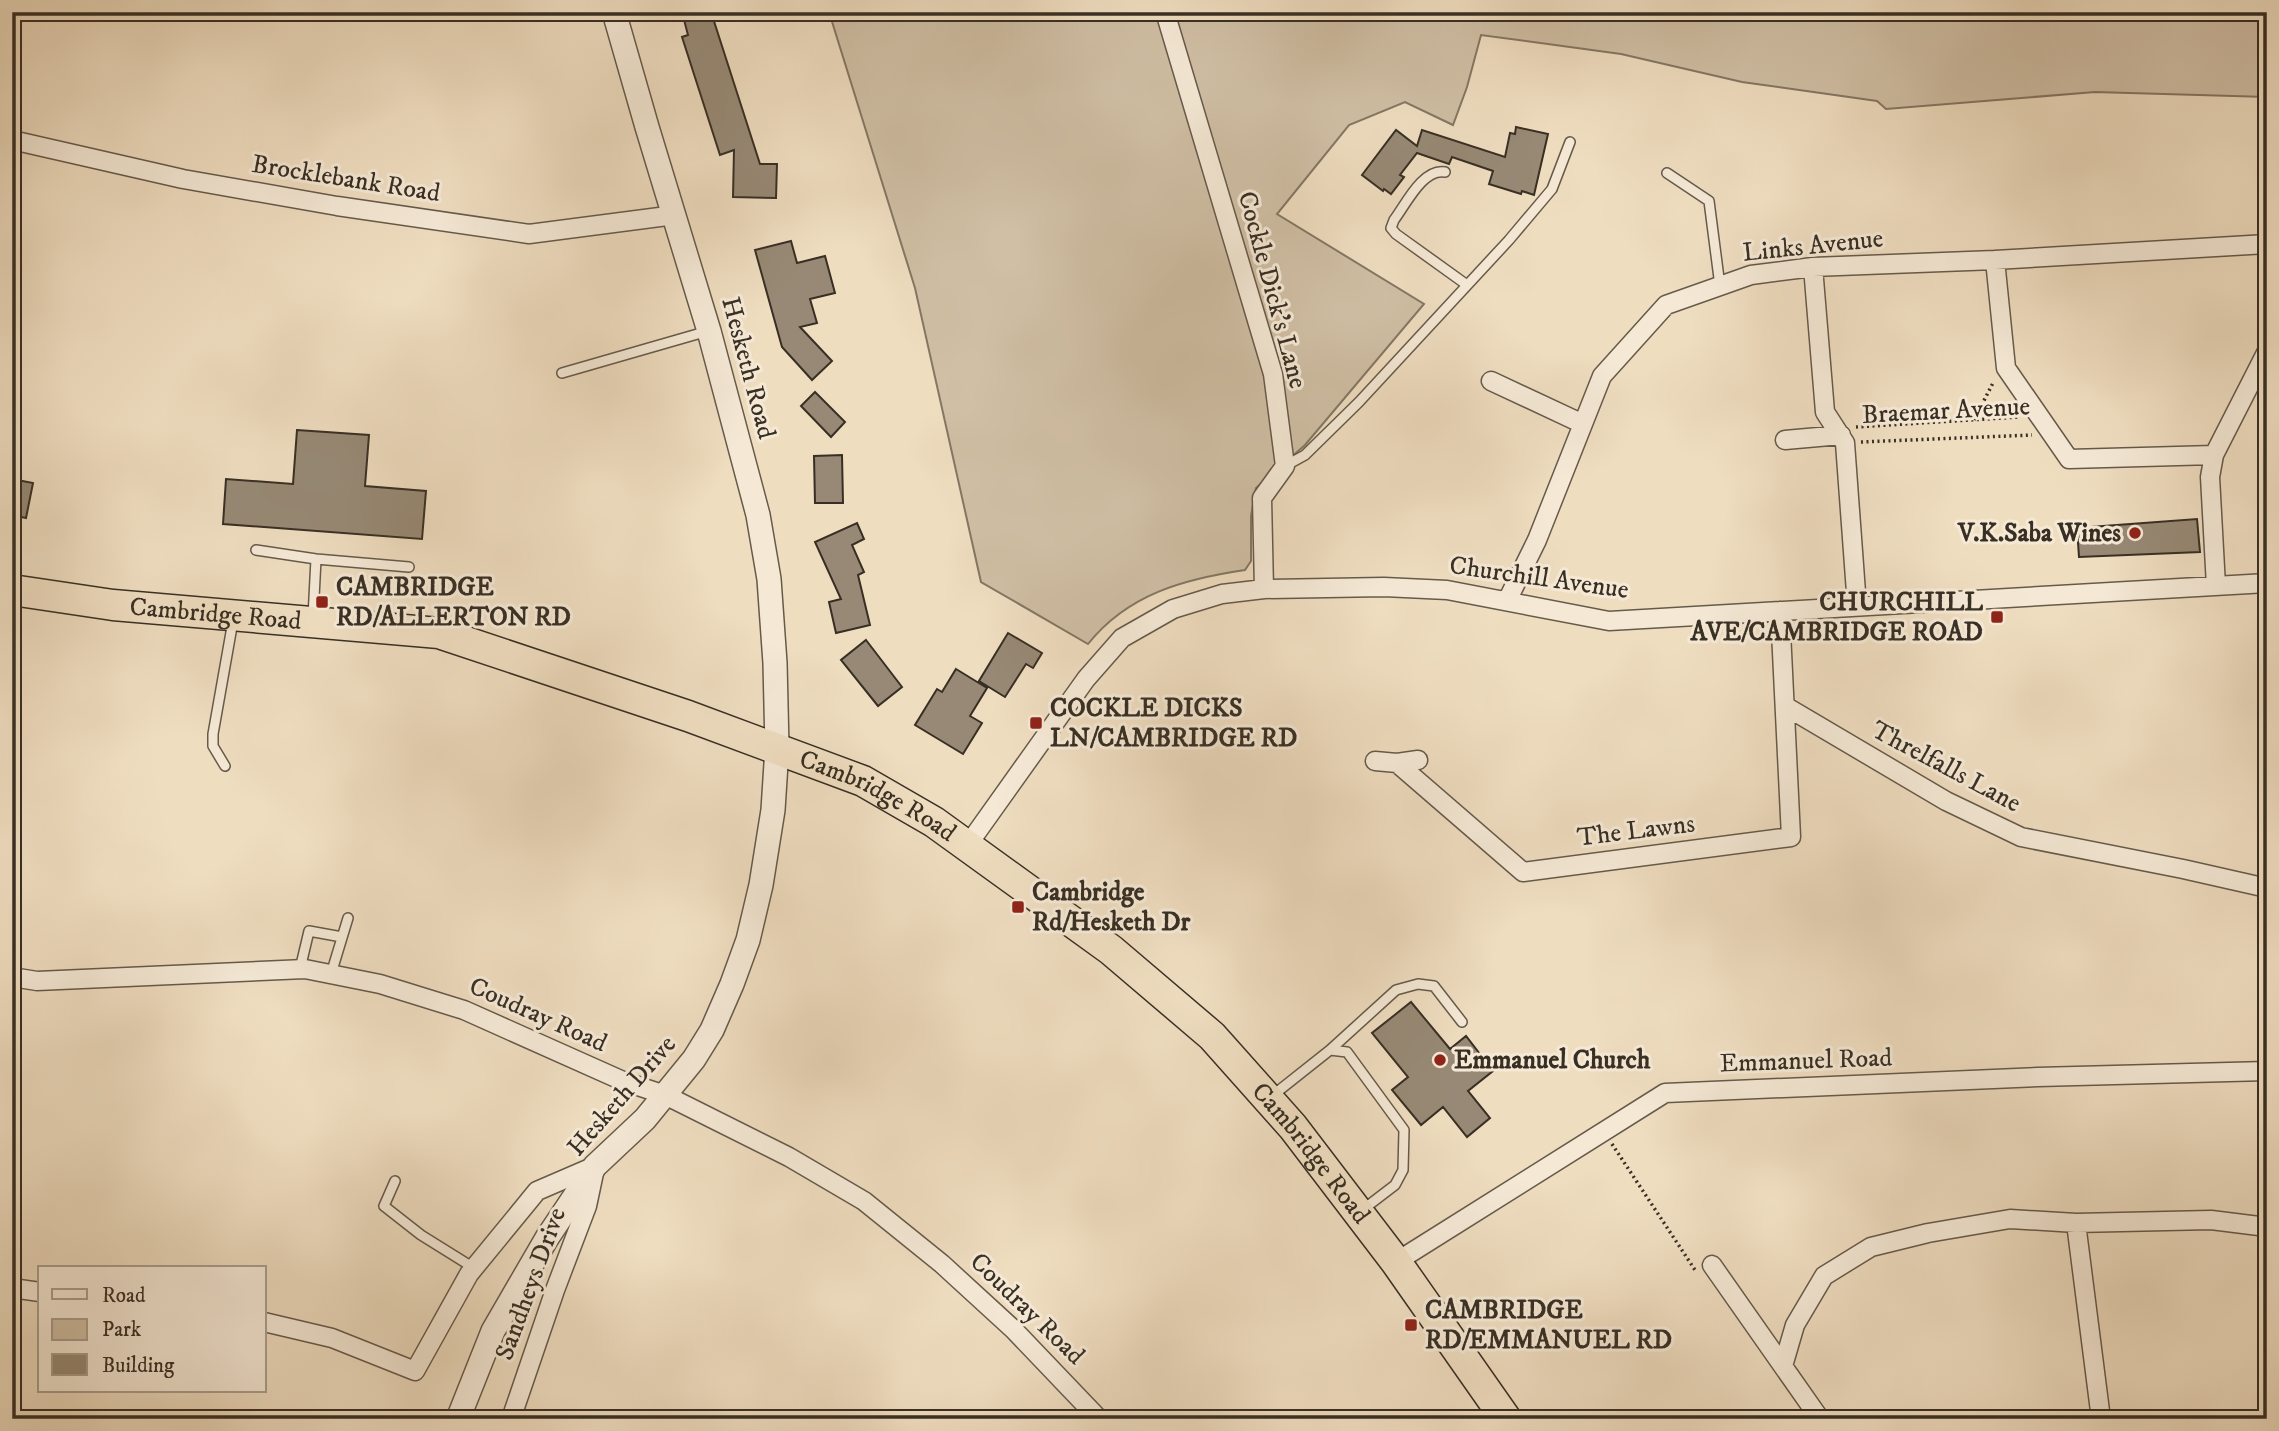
<svg xmlns="http://www.w3.org/2000/svg" width="2279" height="1431" font-family="'IM FELL DW Pica',serif">
<style>
.green{fill:#d0bfa5;stroke:#847764;stroke-width:2}
.building{fill:#978975;stroke:#382f24;stroke-width:2}
.lines{fill:none;stroke-linecap:round;stroke-linejoin:round}
.service-casing{stroke:#665a4b;stroke-width:12}
.minor-casing{stroke:#665a4b;stroke-width:21}
.tertiary-casing{stroke:#665a4b;stroke-width:26}
.trunk-casing{stroke:#382f24;stroke-width:33}
.path{stroke:#382f24;stroke-width:3.5;stroke-dasharray:2 3.5;stroke-linecap:butt}
.service{stroke:#f5e9d6;stroke-width:9}
.minor{stroke:#f5e9d6;stroke-width:18}
.tertiary{stroke:#f5e9d6;stroke-width:23}
.trunk{stroke:#efddc0;stroke-width:30}
.poi-dot{fill:#8f2418;stroke:#f5e9d6;stroke-width:2.5}
.labels{text-anchor:middle;dominant-baseline:central;stroke-width:6;stroke-linejoin:round;paint-order:stroke}
.street-label{font-size:26px;fill:#382f24;stroke:#f5e9d6}
.poi-label{font-size:26px;font-weight:bold;fill:#382f24;stroke:#f5e9d6;text-anchor:start}
</style>
<rect width="100%" height="100%" fill="#efddc0"/>
<filter id="stains"><feTurbulence type="fractalNoise" baseFrequency=".00286" numOctaves="4"/><feColorMatrix values="0 0 0 0 .2 0 0 0 0 .09 0 0 0 0 .02 0 0 0 .5 -.17"/></filter>
<radialGradient id="worn" r=".72"><stop offset=".6" stop-color="#630" stop-opacity="0"/><stop offset="1" stop-color="#630" stop-opacity=".3"/></radialGradient>
<path class="green" d="M829,12H2267V97L2095,92L1886,109L1877,101L1742,82L1621,54L1481,35L1467,87L1453,125L1405,102L1349,125L1277,214L1424,304L1305,445L1256,488L1251,516V561L1245,570C1184,579 1128,594 1088,644L981,582L915,288Z"/>
<path class="building" d="M682,12H711L760,164H777L776,198L733,197L734,150L720,155L682,37L688,35Z
M1516,127L1548,134L1534,195L1522,191L1521,194L1489,184L1493,171L1452,157L1449,164L1417,153L1400,175L1404,177L1391,194L1384,189L1383,191L1362,175L1396,130L1417,146L1422,130L1505,157L1510,133L1515,134Z
M791,241L797,263L825,256L835,293L810,299L817,323L800,327L832,361L812,380L782,347L755,250Z
M815,392L845,422L831,437L801,406Z
M297,430L369,435L365,486L426,491L422,539L223,524L226,479L293,484Z
M842,455L843,503H815L814,456Z
M12,479L33,483L26,518L12,515Z
M2197,519L2200,552L2079,557L2077,528Z
M857,523L864,539L852,545L864,572L858,575L870,625L836,633L829,602L841,599L815,542Z
M1008,633L1042,653L1033,668L1026,664L1005,697L979,681Z
M866,640L902,687L878,706L841,660Z
M956,669L987,688L970,716L982,723L963,754L915,725L937,689L942,692Z
M1411,1002L1450,1049L1466,1036L1493,1071L1468,1091L1490,1118L1467,1137L1443,1107L1421,1125L1392,1090L1408,1077L1372,1033Z"/>
<g class="lines">
<g class="service-casing">
<path id="service" d="M1445,172C1423,168 1406,204 1394,220L1391,228L1396,234L1467,285
M1667,173L1709,201L1720,286
M562,373L708,331
M1285,466L1305,455L1359,402L1509,240L1552,189L1570,142
M256,550L316,559L409,567
M313,617L316,559
M225,766L213,746V734L233,621
M300,969L309,931L342,937
M331,974L348,918
M1330,1050L1396,990L1418,984L1434,986L1462,1022
M1272,1096L1330,1050L1347,1052L1404,1130L1403,1170L1395,1185L1361,1211
M395,1181L384,1206L421,1235L474,1268"/>
</g>
<g class="minor-casing">
<path id="minor" d="M1165,12L1273,374L1285,466L1262,498L1264,589
M12,140L183,179L337,206L529,234L675,215
M1995,260L2006,368L2069,459L2214,455L2210,477L2216,586
M1813,267L1825,412L1845,443L1857,606
M1491,381L1583,424
M1785,440L1841,435
M2214,455L2267,351
M1507,601L1537,540L1602,376L1666,305L1751,275L1813,267L1995,260L2267,244
M1785,706L1946,801L2021,837L2183,869L2267,888
M1375,761L1397,763L1418,760
M1397,763L1523,872L1791,837L1780,611
M967,846L1086,679L1122,638L1173,609L1222,594L1264,589L1384,587L1447,590L1609,621L2267,583
M12,977L37,981L305,969L380,984L464,1010L623,1081L665,1095L789,1157L864,1201L942,1264L1013,1329L1099,1419
M2076,1223L2101,1419
M1396,1262L1665,1093L2038,1077L2267,1071
M1712,1265L1820,1419
M12,1288L40,1292
M264,1322L332,1338L415,1371L469,1274L537,1191L595,1166
M1783,1366L1795,1325L1824,1276L1871,1247L1928,1233L2010,1219L2076,1223L2211,1220L2267,1227
M511,1419L555,1290L587,1206L594,1173"/>
</g>
<g class="tertiary-casing">
<path id="tertiary" d="M458,1419L493,1331L547,1238L595,1166L645,1119L694,1059L712,1030L732,984L748,940L761,885L773,810L777,748L775,663L769,579L758,515L709,331L647,127L614,12"/>
</g>
<g class="trunk-casing">
<g id="trunk">
<path id="s1" d="M12,590L113,605L439,633L688,716L863,781L934,822L1111,950L1212,1036L1293,1127L1396,1262L1506,1419"/>
</g>
</g>
<path class="path" d="M1974,420L1994,381
M1856,427L2019,417
M1861,442L2032,435
M1612,1144L1695,1270
M530,1412L552,1419"/>
<use href="#service" class="service"/>
<use href="#minor" class="minor"/>
<use href="#tertiary" class="tertiary"/>
<use href="#trunk" class="trunk"/>
</g>
<g class="poi-dot">
<circle cx="2135" cy="533" r="7"/>
<rect x="315" y="595" width="14" height="14" rx="3.5"/>
<rect x="1990" y="610" width="14" height="14" rx="3.5"/>
<rect x="1029" y="716" width="14" height="14" rx="3.5"/>
<rect x="1011" y="900" width="14" height="14" rx="3.5"/>
<circle cx="1440" cy="1060" r="7"/>
<rect x="1404" y="1318" width="14" height="14" rx="3.5"/>
</g>
<g class="labels">
<g class="street-label">
<text transform="translate(346 179) rotate(9)">Brocklebank Road</text>
<text transform="translate(1813 246) rotate(-6)">Links Avenue</text>
<text transform="translate(1272 290) rotate(75)">Cockle Dick's Lane</text>
<text transform="translate(748 368) rotate(75)">Hesketh Road</text>
<text transform="translate(1946 411) rotate(-3)">Braemar Avenue</text>
<text transform="translate(1539 578) rotate(8)">Churchill Avenue</text>
<text stroke="none"><textPath href="#s1" startOffset="205">Cambridge Road</textPath></text>
<text transform="translate(1946 767) rotate(28)">Threlfalls Lane</text>
<text stroke="none"><textPath href="#s1" startOffset="898">Cambridge Road</textPath></text>
<text transform="translate(1636 831) rotate(-7)">The Lawns</text>
<text transform="translate(538 1015) rotate(24)">Coudray Road</text>
<text transform="translate(1806 1061) rotate(-2)">Emmanuel Road</text>
<text transform="translate(622 1096) rotate(-49)">Hesketh Drive</text>
<text stroke="none"><textPath href="#s1" startOffset="1465">Cambridge Road</textPath></text>
<text transform="translate(531 1284) rotate(-70)">Sandheys Drive</text>
<text transform="translate(1027 1309) rotate(44)">Coudray Road</text>
</g>
<g class="poi-label">
<text x="2121" y="533" text-anchor="end">V.K.Saba Wines</text>
<text x="336" y="587">CAMBRIDGE<tspan x="336" dy="30">RD/ALLERTON RD</tspan></text>
<text x="1983" y="602" text-anchor="end">CHURCHILL<tspan x="1983" dy="30">AVE/CAMBRIDGE ROAD</tspan></text>
<text x="1050" y="708">COCKLE DICKS<tspan x="1050" dy="30">LN/CAMBRIDGE RD</tspan></text>
<text x="1032" y="892">Cambridge<tspan x="1032" dy="30">Rd/Hesketh Dr</tspan></text>
<text x="1454" y="1060">Emmanuel Church</text>
<text x="1425" y="1310">CAMBRIDGE<tspan x="1425" dy="30">RD/EMMANUEL RD</tspan></text>
</g>
</g>
<rect width="2279" height="1431" fill="none" stroke="#efddc0" stroke-width="42"/>
<rect x="14" y="14" width="2251" height="1403" fill="none" stroke="#382f24" stroke-width="3.5"/>
<rect x="21" y="21" width="2237" height="1389" fill="none" stroke="#382f24" stroke-width="2"/>
<rect x="38" y="1266" width="228" height="126" fill="#f5e9d6" stroke="#a99f8f" stroke-width="2"/>
<rect x="52" y="1289" width="35" height="10" fill="#f5e9d6" stroke="#a99f8f" stroke-width="2"/>
<text x="102" y="1302" font-size="21" fill="#382f24">Road</text>
<rect x="52" y="1319" width="35" height="21" fill="#d0bfa5" stroke="#a99f8f" stroke-width="2"/>
<text x="102" y="1336" font-size="21" fill="#382f24">Park</text>
<rect x="52" y="1354" width="35" height="21" fill="#978975" stroke="#a99f8f" stroke-width="2"/>
<text x="102" y="1372" font-size="21" fill="#382f24">Building</text>
<rect width="100%" height="100%" filter="url(#stains)"/>
<rect width="100%" height="100%" fill="url(#worn)"/>
</svg>
